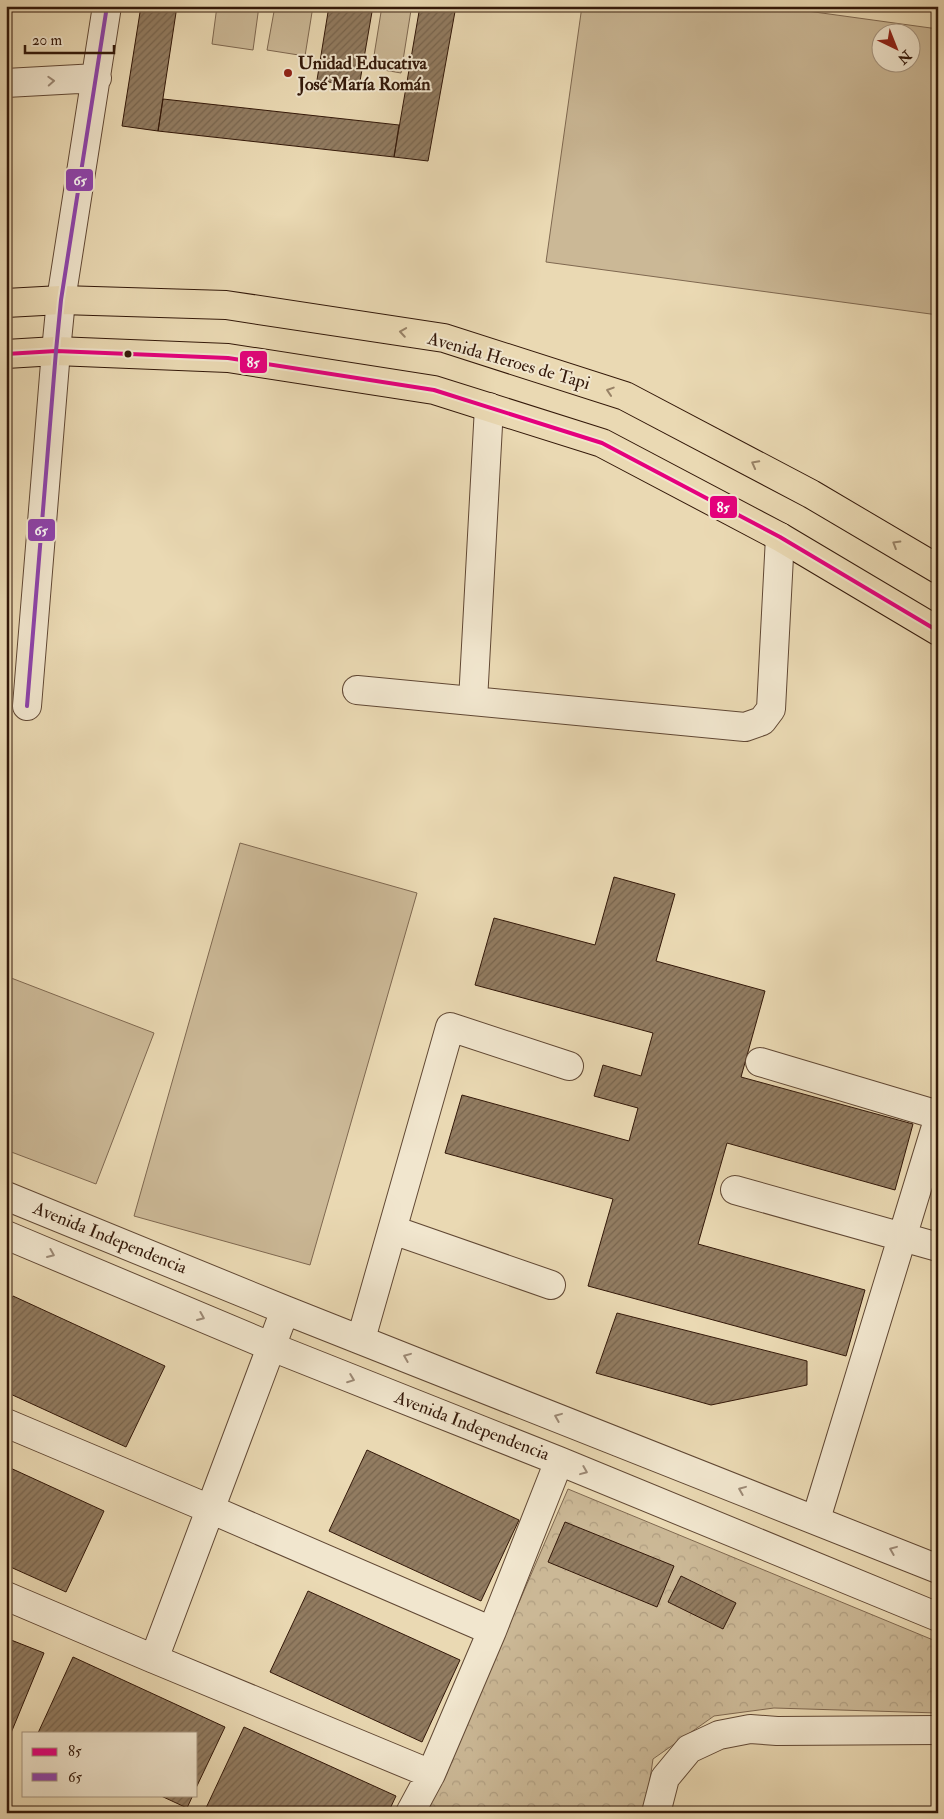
<svg xmlns="http://www.w3.org/2000/svg" width="944" height="1819" font-family="'IM FELL Double Pica',serif">
<style>
.grass{fill:#cbb896;stroke:#7f6850;fill-rule:evenodd}
.park{fill:url(#park-crowns);stroke:#7f6850}
.building{fill:url(#building-hatch);stroke:#331809}
.lines{fill:none;stroke-linecap:round;stroke-linejoin:round}
.minor-casing{stroke:#614834;stroke-width:30}
.major-casing{stroke:#331809;stroke-width:30}
.minor{stroke:#f1e6ce;stroke-width:28}
.major{stroke:#ead9b3;stroke-width:28}
.bus-1-casing{stroke:#f1e6ce;stroke-width:8}
.bus-2-casing{stroke:#f1e6ce;stroke-width:8}
.bus-1{stroke:#e5007d;stroke-width:4}
.bus-2{stroke:#8e44ad;stroke-width:4}
.oneway{stroke:#9c8975}
.oneway2{stroke:#988266}
.poi-dot{fill:#8f2418;stroke:#f1e6ce;stroke-width:2}
.bus-dot{fill:#331809;stroke:#f1e6ce;stroke-width:2}
.labels{text-anchor:middle;dominant-baseline:central;stroke-width:4;stroke-linejoin:round;paint-order:stroke}
.poi-label{font-size:18px;font-weight:bold;fill:#331809;stroke:#f1e6ce;text-anchor:start}
.street-label{font-size:18px;fill:#331809;stroke:#f1e6ce}
.line-badge{stroke:#f1e6ce;stroke-width:2}
.badge-label{font-size:14px;text-anchor:middle;font-weight:bold;fill:#fff}
</style>
<defs>
<pattern id="park-crowns" width="20" height="18" patternUnits="userSpaceOnUse" patternTransform="scale(1.25)"><rect width="20" height="18" fill="#cbb896"/><path d="M2 6a3 3 0 1 1 6 0M12 15a3 3 0 1 1 6 0" fill="none" stroke="#af9d80"/></pattern>
<pattern id="building-hatch" width="6" height="6" patternUnits="userSpaceOnUse" patternTransform="scale(1.25)"><rect width="6" height="6" fill="#927c61"/><path d="M-1 1l2-2M0 6l6-6M5 7l2-2" fill="none" stroke="#78654e"/></pattern>
</defs>
<rect width="100%" height="100%" fill="#ead9b3"/>
<filter id="stains"><feTurbulence type="fractalNoise" baseFrequency=".004" numOctaves="4"/><feColorMatrix values="0 0 0 0 .2 0 0 0 0 .09 0 0 0 0 .02 0 0 0 .5 -.17"/></filter>
<radialGradient id="worn" r=".72"><stop offset=".6" stop-color="#630" stop-opacity="0"/><stop offset="1" stop-color="#630" stop-opacity=".3"/></radialGradient>
<path class="grass" d="M217,6H259L253,50L212,44Z
M275,6H313L305,56L267,50Z
M382,6L411,10L401,73L372,68Z
M582,6H771L938,29V315L546,262ZM882,32H912V62H882Z
M240,843L417,893L310,1265L134,1216Z
M6,976L154,1033L96,1184L6,1150Z"/>
<path class="park" d="M568,1489L938,1642V1713L774,1708L714,1716L653,1759L645,1813H426L453,1755Z"/>
<path class="building" d="M141,6H177L158,131L122,126Z
M329,6H373L359,87L317,80Z
M420,6H456L428,161L394,157Z
M163,99L399,125L394,157L158,131Z
M614,877L675,894L656,961L765,991L741,1077L913,1124L895,1190L727,1143L698,1244L865,1290L846,1356L588,1286L613,1199L445,1153L462,1095L629,1141L638,1108L594,1096L603,1065L641,1076L653,1033L475,985L494,918L595,945Z
M13,1296L165,1366L126,1447L6,1392V1310Z
M617,1313L807,1361V1385L711,1405L596,1373Z
M367,1450L519,1520L481,1601L329,1531Z
M6,1466L104,1511L66,1592L6,1565Z
M565,1522L674,1566L657,1607L548,1562Z
M681,1576L736,1603L723,1629L668,1602Z
M308,1591L460,1660L422,1742L270,1672Z
M6,1638L44,1653L11,1733L6,1731Z
M73,1657L225,1727L196,1788V1733H38Z
M244,1727L396,1796L388,1813H216L206,1808Z
M159,1795H193L187,1808Z"/>
<g class="lines">
<g class="minor-casing">
<path id="minor" d="M6,83L97,78
M357,690L745,727L762,721L771,709L780,537
M473,701L489,407
M27,706L56,351L61,300L107,6
M760,1062L938,1115
M735,1190L938,1247
M6,1196L285,1310L938,1569
M393,1230L551,1285
M6,1235L272,1347L559,1461L938,1617
M361,1339L450,1027L569,1066
M6,1423L210,1509L492,1631
M816,1519L938,1120
M6,1596L154,1659L285,1310
M154,1659L431,1774L492,1631L559,1461
M410,1813L431,1774
M656,1813L665,1778L689,1749L719,1735L750,1729L777,1731L938,1730"/>
</g>
<g class="major-casing">
<path id="major" d="M6,303L61,300L226,305L444,338L625,396L811,494L938,569
M6,354L56,351L228,358L434,390L602,443L780,537L938,631"/>
</g>
<use href="#minor" class="minor"/>
<use href="#major" class="major"/>
<g class="bus-1-casing">
<path id="bus-1" d="M6,354L56,351L228,358L434,390L602,443L780,537L938,631"/>
</g>
<g class="bus-2-casing">
<path id="bus-2" d="M27,706L56,351L61,300L107,6"/>
</g>
<use href="#bus-1" class="bus-1"/>
<use href="#bus-2" class="bus-2"/>
</g>
<defs><path id="oneway-chevron" d="M-2-3.5L2.5 0L-2 3.5" fill="none" stroke-width="1.6" stroke-linecap="round" stroke-linejoin="round" transform="scale(1.25)"/></defs>
<g class="oneway">
<use href="#oneway-chevron" transform="translate(51 81) rotate(-3)"/>
<use href="#oneway-chevron" transform="translate(51 1254) rotate(23)"/>
<use href="#oneway-chevron" transform="translate(201 1317) rotate(23)"/>
<use href="#oneway-chevron" transform="translate(407 1357) rotate(-158)"/>
<use href="#oneway-chevron" transform="translate(351 1379) rotate(21)"/>
<use href="#oneway-chevron" transform="translate(558 1417) rotate(-158)"/>
<use href="#oneway-chevron" transform="translate(584 1471) rotate(22)"/>
<use href="#oneway-chevron" transform="translate(742 1490) rotate(-158)"/>
<use href="#oneway-chevron" transform="translate(893 1550) rotate(-158)"/>
</g>
<g class="oneway2">
<use href="#oneway-chevron" transform="translate(403 332) rotate(-171)"/>
<use href="#oneway-chevron" transform="translate(610 391) rotate(-162)"/>
<use href="#oneway-chevron" transform="translate(755 464) rotate(-152)"/>
<use href="#oneway-chevron" transform="translate(896 544) rotate(-149)"/>
</g>
<circle class="poi-dot" cx="288" cy="73" r="5"/>
<circle class="bus-dot" cx="128" cy="354" r="4.5"/>
<g class="labels">
<g class="poi-label">
<text x="298" y="63">Unidad Educativa<tspan x="298" dy="21">José María Román</tspan></text>
</g>
<g class="street-label">
<text transform="translate(509 361) rotate(16)">Avenida Heroes de Tapi</text>
<text transform="translate(110 1238) rotate(22)">Avenida Independencia</text>
<text transform="translate(472 1426) rotate(21)">Avenida Independencia</text>
</g>
</g>
<g class="line-badge">
<rect x="65" y="168" width="29" height="24" rx="5" fill="#8e44ad"/>
<rect x="239" y="350" width="29" height="24" rx="5" fill="#e5007d"/>
<rect x="709" y="495" width="29" height="24" rx="5" fill="#e5007d"/>
<rect x="27" y="518" width="29" height="24" rx="5" fill="#8e44ad"/>
</g>
<g class="badge-label">
<text x="80" y="185">65</text>
<text x="253" y="367">85</text>
<text x="723" y="512">85</text>
<text x="41" y="535">65</text>
</g>
<rect width="944" height="1819" fill="none" stroke="#ead9b3" stroke-width="25"/>
<rect x="8" y="8" width="929" height="1804" fill="none" stroke="#331809" stroke-width="2.5"/>
<rect x="12" y="12" width="919" height="1794" fill="none" stroke="#331809"/>
<rect x="22" y="1732" width="175" height="65" fill="#f1e6ce" stroke="#a5947f"/>
<rect x="32" y="1748" width="25" height="8" fill="#e5007d" stroke="#a5947f"/>
<text x="68" y="1756" font-size="15" fill="#331809">85</text>
<rect x="32" y="1773" width="25" height="8" fill="#8e44ad" stroke="#a5947f"/>
<text x="68" y="1782" font-size="15" fill="#331809">65</text>
<g transform="translate(896 48) rotate(137)"><circle r="24" fill="#f1e6ce" stroke="#a5947f"/>
<path d="M0-4L9 19L0 12L-9 19Z" fill="#8f2418"/>
<text y="-8" font-size="14" font-weight="bold" text-anchor="middle" fill="#331809">N</text>
</g>
<path d="M25 45v8h89v-8" fill="none" stroke="#331809" stroke-width="2.5"/>
<text x="32" y="45" font-size="15" fill="#331809" stroke="#f1e6ce" stroke-width="4" paint-order="stroke">20 m</text>
<rect width="100%" height="100%" filter="url(#stains)"/>
<rect width="100%" height="100%" fill="url(#worn)"/>
</svg>
